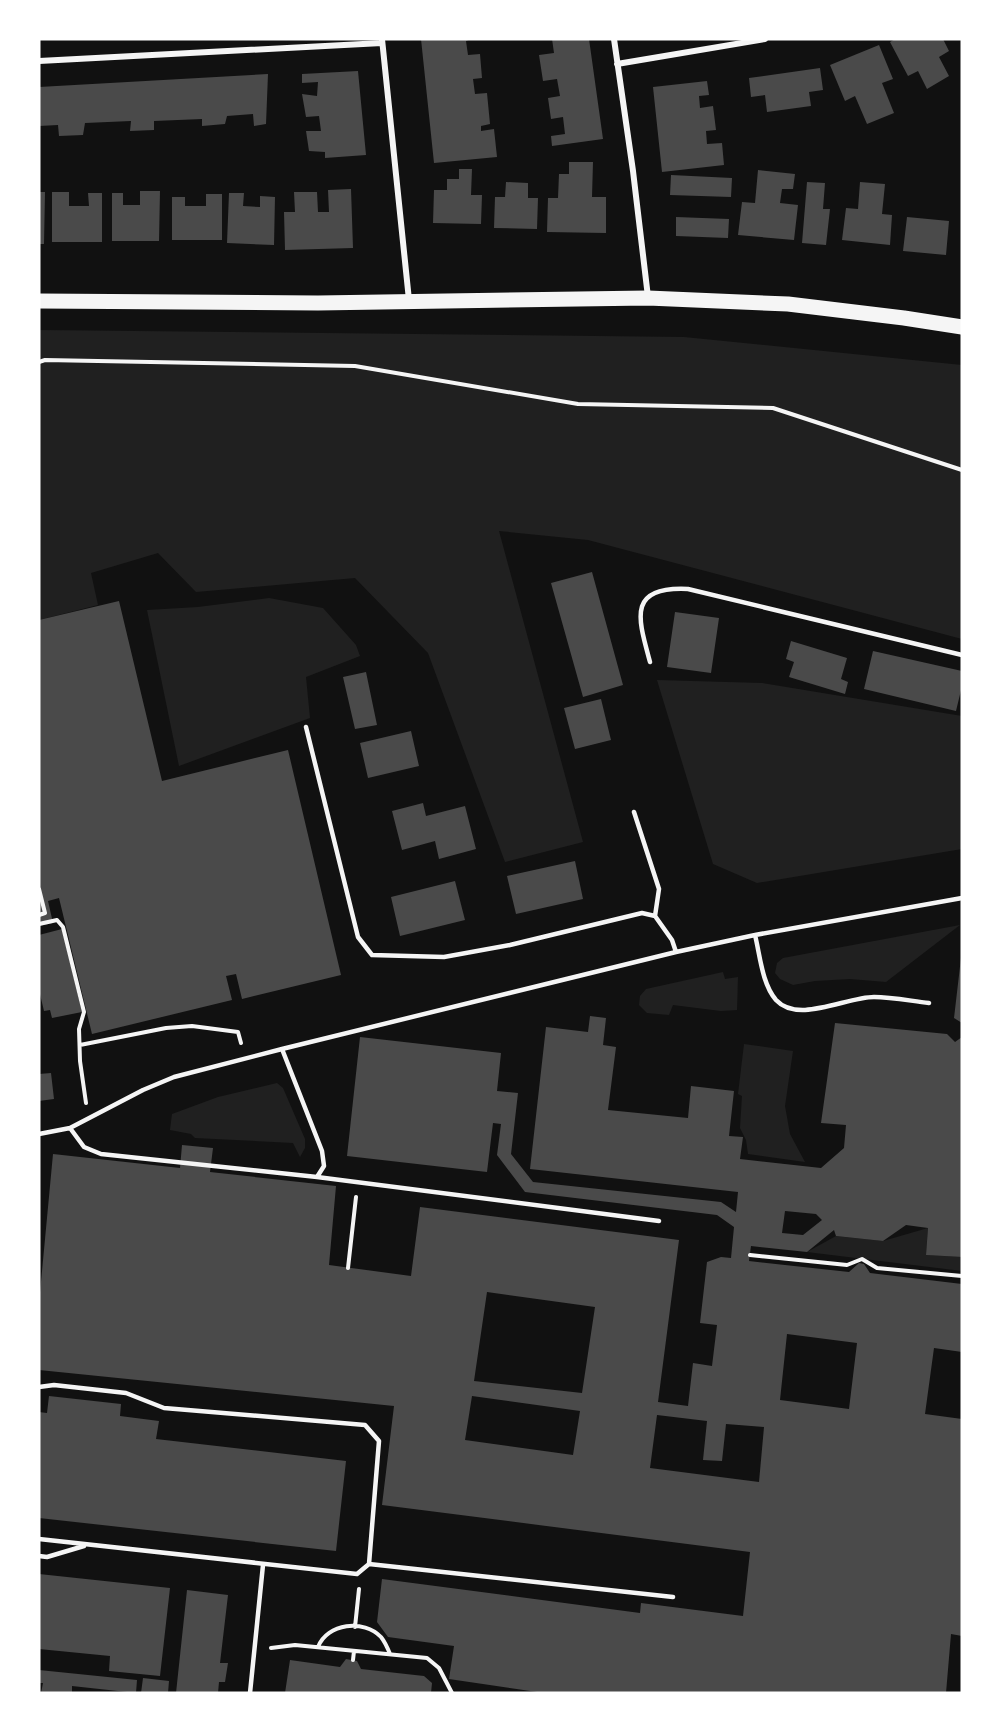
<svg xmlns="http://www.w3.org/2000/svg" width="1001" height="1732" font-family="'Public Sans',sans-serif">
<style>
.green{fill:#202020}
.building{fill:#4a4a4a;fill-rule:evenodd}
.lines{fill:none;stroke-linecap:round;stroke-linejoin:round}
.path{stroke:#f5f5f5;stroke-width:4}
.service{stroke:#f5f5f5;stroke-width:4.5}
.minor{stroke:#f5f5f5;stroke-width:6}
.primary{stroke:#f5f5f5;stroke-width:15}
</style>
<rect width="100%" height="100%" fill="#111"/>
<path class="green" d="M39,330L684,337L962,365V639L588,540L499,531L583,842L505,862L428,653L355,578L196,592L158,553L91,573L98,605L39,620Z
M269,598L323,608L356,645L360,656L306,677L310,718L179,766L147,610L198,607Z
M657,680L762,683L962,716V849L757,883L713,864Z
M960,925L886,982L850,979L815,981L793,985L780,979L775,973L777,963L783,958Z
M723,972L725,979L738,977L737,1010L721,1011L673,1005L669,1015L647,1013L639,1005L640,996L646,989Z
M744,1044L793,1051L785,1106L790,1134L805,1162L748,1154L746,1140L740,1128L742,1096L738,1094Z
M277,1083L283,1088L305,1139V1148L300,1157L293,1143L195,1138L191,1134L170,1130L172,1114L218,1097Z
M928,1228L926,1255L962,1257V1271L807,1252L836,1236L883,1241Z"/>
<path class="building" d="M421,39H471L466,41L468,55L480,54L482,78L473,79L475,94L487,93L490,124L481,126V131L494,129L497,157L434,163Z
M552,39H589L603,139L552,146L551,136L565,134L563,117L551,119L548,98L560,96L557,79L543,81L539,55L554,53Z
M895,39H943L949,51L939,57L949,76L927,89L918,71L908,76L890,42Z
M879,45L893,79L882,83L894,113L867,124L855,96L845,101L830,65Z
M820,68L823,90L809,92L811,106L767,112L765,95L751,97L749,78Z
M358,71L366,155L325,158V152L309,151L306,131H321L319,116L306,117L302,94L317,96L318,82L302,83V74Z
M268,74L266,124L254,126L253,114L227,116L225,124L202,126V119L154,121V130L130,131L131,121L85,123L83,135L59,136L58,125L39,126V87Z
M707,81L709,95L699,96L700,108L713,106L716,130L706,131L707,144L722,143L724,165L662,172L653,87Z
M569,162H593L592,197H606V233L547,232L548,198H558L559,174H569Z
M459,169H472L471,195H482L481,224L433,223L434,190H447V179H459Z
M758,170L795,174L793,189H782L780,203L798,205L794,240L738,235L742,202L755,203Z
M671,175L732,178L731,197L670,195Z
M506,182L528,183V198H538L537,229L494,228L495,197H505Z
M807,182L825,183L823,209H830L826,245L802,243Z
M860,182L885,184L882,214L892,215L890,245L842,240L846,208L858,209Z
M351,189L353,248L285,250L284,212H295L294,192H317L318,212H329L328,190Z
M140,191H160L159,241H112V193H123V205H140Z
M39,192H45L44,244H39Z
M52,192H69V206H89L88,193H102V242H52Z
M229,193H244L243,206L260,207V196L275,197L274,245L227,243Z
M206,194H222V240H172V197H185V206H206Z
M676,217L729,219L728,238L676,236Z
M907,217L949,221L946,255L903,251Z
M592,572L623,685L583,697L551,583Z
M119,601L162,781L288,750L341,975L242,999L236,974L226,976L232,1000L92,1034L59,898L48,901L53,923L39,926V620Z
M675,612L719,618L711,673L667,667Z
M791,641L847,658L841,679L848,682L845,694L789,677L794,662L786,659Z
M873,651L962,671V686L956,711L864,689Z
M366,672L377,725L355,729L343,677Z
M601,699L611,740L575,749L564,708Z
M411,731L419,766L368,778L360,743Z
M423,803L426,816L465,806L476,849L439,859L435,841L402,850L392,811Z
M575,861L583,899L516,914L507,876Z
M455,881L465,920L400,936L391,897Z
M62,929L82,1012L52,1018L50,1010L44,1011L39,990V935Z
M961,958H962V1023L954,1018Z
M590,1016L606,1018L603,1045L616,1047L608,1110L688,1118L691,1086L734,1091L729,1136L743,1137L740,1159L821,1168L844,1148L846,1125L821,1123L835,1023L947,1034L955,1042L962,1037V1257L926,1255L928,1228L906,1225L883,1241L836,1236L834,1230L807,1252L751,1246L749,1261L849,1272L859,1263L864,1264L870,1273L962,1284V1352L934,1348L925,1414L962,1419V1636L951,1634L946,1693H544L449,1679L454,1646L388,1637L377,1622L382,1579L640,1613L641,1603L743,1616L750,1552L382,1505L394,1406L39,1370V1303L53,1154L180,1168L182,1145L213,1148L210,1172L336,1186L329,1265L411,1276L420,1207L679,1240L658,1402L688,1406L693,1363L712,1366L717,1325L700,1323L707,1262L721,1257L731,1258L734,1227L717,1215L525,1192L497,1155L501,1124L493,1123L487,1172L347,1156L360,1037L501,1053L497,1091L518,1093L511,1154L533,1182L721,1202L736,1212L738,1192L530,1169L546,1027L588,1032ZM785,1211L816,1214L822,1220L803,1235L782,1233ZM487,1292L595,1307L582,1393L474,1381ZM787,1334L857,1343L849,1409L780,1400ZM472,1396L580,1411L573,1455L465,1440ZM657,1415L707,1421L703,1460L722,1461L726,1424L764,1427L759,1482L650,1468Z
M51,1073L54,1099L39,1101V1074Z
M49,1396L121,1404L120,1416L159,1421L156,1439L346,1461L336,1551L39,1518V1412L47,1413Z
M39,1574L170,1588L160,1676L109,1671L110,1656L39,1649Z
M187,1590L228,1595L220,1663H228L225,1682H219L218,1693H176Z
M346,1659L357,1661L361,1669L424,1676L432,1683L431,1693H285L290,1660L340,1667Z
M39,1670L137,1680L136,1693L72,1686V1693H41L43,1683H39Z
M143,1678L169,1681L168,1693H141Z"/>
<g class="lines">
<path class="path" d="M39,362L45,360L355,366L578,404L773,408L962,470
M39,889L45,913L39,915
M39,924L57,920L63,927L84,1012L79,1029L80,1061L86,1103
M80,1045L166,1028L192,1026L238,1032L241,1043
M750,1255L847,1265L862,1259L877,1268L962,1276
M348,1268L356,1197
M355,1627L359,1589
M318,1647C327,1623 364,1619 381,1637C385,1642 388,1649 390,1654
M271,1648L295,1645L427,1658L439,1668L452,1693
M353,1660L354,1651"/>
<path class="service" d="M650,662C638,618 627,586 688,589L962,655
M306,727L358,937L372,955L444,957L510,945L642,913L655,916L672,940L676,952
M634,812L659,889L655,916
M755,935C760,955 762,984 776,1000C798,1024 846,997 874,997C892,997 911,1001 929,1003
M282,1049L322,1151L324,1166L317,1177
M70,1128L84,1147L101,1154L317,1177L659,1221
M39,1134L70,1128L143,1090L174,1077L282,1049L676,952L755,935L962,898
M39,1387L54,1385L126,1393L164,1408L365,1425L379,1441L369,1564
M39,1539L357,1574L369,1564L673,1597
M39,1556L47,1557L84,1546
M250,1693L263,1565"/>
<path class="minor" d="M382,39L409,300
M614,39L633,171L648,297
M39,61L382,43
M617,64L765,39"/>
<path class="primary" d="M39,301L318,303L648,298L788,304L904,318L962,327"/>
</g>
<rect width="1001" height="1732" fill="none" stroke="#ffffff" stroke-width="81"/>
</svg>
